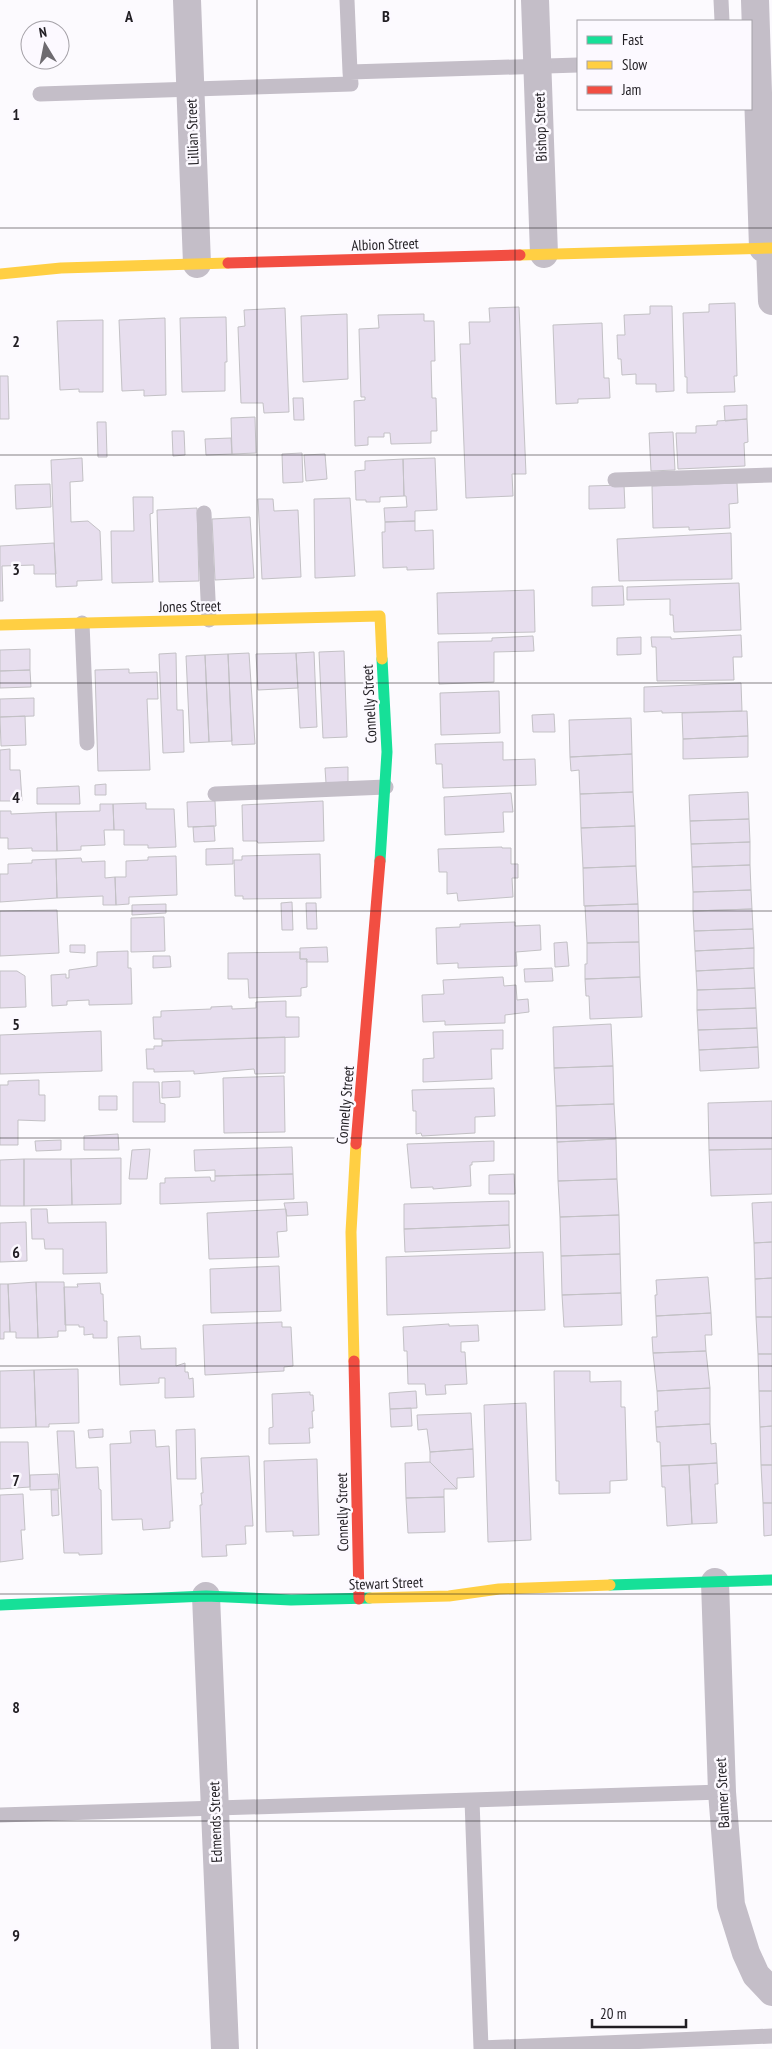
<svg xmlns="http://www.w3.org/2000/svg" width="772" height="2049" font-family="'PT Sans Narrow',sans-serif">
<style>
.building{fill:#e7deee;stroke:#c3c1c5}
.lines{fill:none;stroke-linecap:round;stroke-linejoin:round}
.lane{stroke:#c4bec8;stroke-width:15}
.street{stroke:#c4bec8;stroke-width:28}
.fast{stroke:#16e098;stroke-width:11}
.slow{stroke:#ffcf43;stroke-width:11}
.jam{stroke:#f24e42;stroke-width:11}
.grid{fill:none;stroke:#211e23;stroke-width:1;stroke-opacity:0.55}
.labels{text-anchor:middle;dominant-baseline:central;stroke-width:5;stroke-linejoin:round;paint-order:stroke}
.street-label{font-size:15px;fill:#211e23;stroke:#fcf9ff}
.grid-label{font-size:16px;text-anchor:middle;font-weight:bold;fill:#211e23;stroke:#fcf9ff;stroke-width:5;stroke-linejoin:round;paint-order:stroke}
</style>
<rect width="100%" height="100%" fill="#fcfafe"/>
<path class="building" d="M735,303L737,376H734L735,392L687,393V377H685L683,313L709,312V304Z
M650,306H672L674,391L656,392V384H636V374L622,375L621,359H618L617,335H625L624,315L650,314Z
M519,307L526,474H512L513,496L466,498L460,344H470L469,322H490L489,308Z
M285,308L289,412L264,413L263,403H241L238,327L245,326L244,310Z
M347,314L348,379L303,382L301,316Z
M424,314V321H434L435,361H431L432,398H436L437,431H431V443L391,444L390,433H384V437H368V445L355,446L354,401L365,400V397H361L359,329L379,328L378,315Z
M226,317L227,362H225V391L182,392L180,318Z
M165,318L166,395L144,396V390L122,391L119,320Z
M103,320V392H79V389L60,390L57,321Z
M602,323L604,378H609L610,398L578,399V403L556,404L553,325Z
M0,376H8L9,419H0Z
M293,398H303L304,420H294Z
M747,405V419L725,421L724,406Z
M255,417L256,453L232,454L231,418Z
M747,419L748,442L744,443L745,466L678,469L676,433H696V426L717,425V421Z
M97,422H106L107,457H98Z
M172,431H184L185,455L173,456Z
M673,432L675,470L651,471L649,433Z
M231,438L232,454L206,455L205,439Z
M302,453L303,482L283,483L282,454Z
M325,454L327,479L306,481L304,455Z
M82,458L83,481L70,482L71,522L88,521L100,531L102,580L77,581V586L56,587L51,460Z
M435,458L437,510L415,511V521L385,522L384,508L407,507L406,496H404L403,459Z
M403,459L404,496L380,497V502H366V500H356L355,471L365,470V461Z
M737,483L738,503L729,504L730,528L689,530V527L653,528L652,486Z
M50,484L51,507L16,509L15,485Z
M624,485L625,508L589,509V486Z
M133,497H153V513L150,514L153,582L112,583L111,531H134Z
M350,498L355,576L315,578L314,499Z
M258,499H273L274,511L298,510L301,577L262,579Z
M197,508L199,581L159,582L157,510Z
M250,517L254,578L215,580L212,519Z
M415,521V531L433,530L434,569L407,570V567L383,568L382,532H385V522Z
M731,533L732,579L619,581L617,539Z
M54,543L56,574H34V565L2,566L3,601H0V546Z
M739,583L741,630L674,632L673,615H670V599L627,600V587Z
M623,586L624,605L592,606V587Z
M534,590L535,632L438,634L437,593Z
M741,635L742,657H733L734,680L657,681L656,647H652L651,637H671V639Z
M533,636L534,651L494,652V682L439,684L438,642L492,641V638Z
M641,637V654L617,655V638Z
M30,649V670L0,671V650Z
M344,651L347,737L323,738L319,652Z
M314,652L317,727L300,728L296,653Z
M176,653L177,710H183L184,752L163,753L159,654Z
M249,653L255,744L232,745L228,654Z
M296,653L298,688L258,690L256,654Z
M228,654L232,741L209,742L205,655Z
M205,655L209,742L190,743L186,656Z
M129,669V673L157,672L158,699H147L150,770L98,771L95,670Z
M30,670L31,687L0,688V671Z
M741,683L742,711L662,713V711L644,712V687Z
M499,691L500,733L441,735L440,693Z
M34,698V716L0,717V699Z
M747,711L748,736L683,739L682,713Z
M554,714L555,732H533L532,715Z
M25,716L26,745L1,746L0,717Z
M631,718L632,754L570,757L569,720Z
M748,736V757L683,759V739Z
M503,742V760L535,759L536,785L443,788L442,764H436L435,744Z
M10,749V770H20L22,801H0V750Z
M632,754L633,792L580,794L579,770L571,771L570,757Z
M348,767V782L326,783L325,768Z
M106,784V795H95V785Z
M79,786L80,804H37V788Z
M633,792L635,826L581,828L580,794Z
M748,792L749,819L690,821L689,795Z
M511,793L513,812H503L504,832L445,835L444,797Z
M215,801L216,826L188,827L187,802Z
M323,801L324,841L258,843L257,841H243L242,805Z
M146,803V809H174L176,847L148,848V845H124V830H114L113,804Z
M100,804H113L114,830H104L105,845L81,846V850L57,851L56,812L100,811Z
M0,811H11V814L56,812L57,851H32V848L8,849V838H0Z
M749,819L750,842L691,844L690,821Z
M214,826L215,841L194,842L193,827Z
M635,826L636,866L583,868L581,828Z
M750,842V865L692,867L691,844Z
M502,847V848H511V864H518V878H512L513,897L458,901L457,893L447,894V872H439L438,849Z
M233,848V864L206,865V849Z
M320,854L321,898L243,899V896H235L234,860H242V856Z
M176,856L177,895L129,897V904L116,905L115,877H126V861L148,860V857Z
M81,858L82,862L105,861V878L115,877L116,905H103V896L57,898L56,859Z
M56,859L57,898L0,902V874H8V864L32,863V860Z
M750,865L751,890L693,892L692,867Z
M636,866L638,904L584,906L583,868Z
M751,890L752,909L693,911V892Z
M292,902L293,930H282L281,903Z
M306,903H316L317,929H307Z
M166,904V913L132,915V905Z
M638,904L639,942L587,943L585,906Z
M752,909L753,929L694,931L693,911Z
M57,910L59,953L0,956V911Z
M164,917L165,951L131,952V918Z
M515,922V926L540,925L541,950L516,952L517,966L458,968V963L437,964L436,928L460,927V924Z
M753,929L754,948L695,951L694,931Z
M567,942L569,966L555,967L554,943Z
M639,942L640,977L585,979V964H587V943Z
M70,945H85V953L70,952Z
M327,947L328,962H306L307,959H300V948Z
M754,948V968L696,971L695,951Z
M128,951V968H131L132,1004L89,1005V1000L67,1001V1005L52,1006L51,975L66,974V978H69V970L97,966V952Z
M300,952V959H307V987L301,988V996L249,998L248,979H228V953Z
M153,956H170L171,967L153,968Z
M552,968L553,981L525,982L524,969Z
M754,968L755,988L697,990L696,971Z
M0,971H17L25,976L26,1007L0,1008Z
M503,977L504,986L516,985L517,1000L528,999L529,1012L505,1015V1023L445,1025V1021L423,1022L422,995L444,994L443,980Z
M640,977L642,1017L590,1019L589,996H586L585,979Z
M755,988L756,1008L697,1010V990Z
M286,1001V1017H299V1037L162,1041V1039H154L153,1017H161V1011L211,1009V1007L232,1006V1009L256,1008V1002Z
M756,1008L757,1028L698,1030L697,1010Z
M611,1024L613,1066L554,1068L553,1027Z
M757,1028L758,1047L699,1050L698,1030Z
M503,1030V1049H491L492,1079L423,1082V1059L434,1058L433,1032Z
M101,1031L102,1071L0,1074V1035Z
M285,1037V1073L255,1074L254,1069L194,1074V1071L154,1072V1069H147L146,1049H154V1046H162V1041Z
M758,1047L759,1068L700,1071L699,1050Z
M613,1066L614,1104L556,1106L554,1068Z
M284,1076L285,1132L224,1133L223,1078Z
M39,1080V1095H45V1121L18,1120V1145H0V1085H8V1081Z
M180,1081V1097L162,1098V1082Z
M133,1082H159L160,1103L165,1104V1122H133Z
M494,1088L495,1116L475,1117V1133L422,1136L421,1133L416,1134V1111H413L412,1090Z
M99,1096H117V1110H99Z
M772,1101V1149L709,1150L708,1103Z
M614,1104L616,1139L557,1142L556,1106Z
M118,1134L119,1150H84V1136Z
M616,1139L617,1179L558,1181L557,1142Z
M61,1140V1150L36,1151L35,1141Z
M494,1141V1161L472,1162V1165H470L471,1186L433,1189V1187L411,1188L407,1144Z
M292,1147L293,1174L215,1176V1170L195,1171L194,1150Z
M150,1149L147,1179H129L132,1150Z
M772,1149V1194L711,1196L709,1150Z
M121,1158V1204L72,1205L71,1159Z
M24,1159V1206H0V1160Z
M24,1159H71L72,1205L24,1206Z
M293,1174L294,1199L160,1204V1183H165V1178L210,1177L211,1181H215V1176Z
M514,1174L515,1194H489V1175Z
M617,1179L619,1215L560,1217L558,1181Z
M509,1201V1225L404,1229V1204Z
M307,1202L308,1215L287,1216L284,1203Z
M772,1202V1242L754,1243L752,1203Z
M31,1209H47L48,1223L106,1222L107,1273L63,1274V1249H45L44,1239H32Z
M286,1209L287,1231L277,1232L279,1257L209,1259L207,1213Z
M619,1215L620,1254L561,1256L560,1217Z
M26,1222L27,1261L0,1262V1223Z
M509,1225L510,1248L405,1252L404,1229Z
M772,1242V1278L755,1279L754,1243Z
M543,1252L545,1310L387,1315L386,1257Z
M620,1254L621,1293L562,1295L561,1256Z
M279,1266L281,1311L211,1313L210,1269Z
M708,1277L711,1313L656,1316L655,1295H657L656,1280Z
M772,1278V1317H756L755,1279Z
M36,1282L38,1338H16V1332H10L8,1284Z
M36,1282H64L66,1331H58V1337L38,1338Z
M100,1283L101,1294H103L104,1321H107V1338H93V1334L84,1335V1327H79V1325H65L64,1287H78L77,1284Z
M0,1284H8L10,1332H4V1339H0Z
M621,1293L622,1325L564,1327L562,1295Z
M711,1313L712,1335H705L706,1351L653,1353L652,1337H657L656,1316Z
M756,1317H772V1354H758Z
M282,1322V1327H291L293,1366L284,1367V1371L205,1375L203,1325Z
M449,1324V1326L478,1325L479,1341L461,1342V1352H465L467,1384L445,1385L446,1394L426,1395L425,1384H408L407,1351H404L403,1327Z
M140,1336L141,1349L176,1348V1366L185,1363V1372H188L189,1379L193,1378L194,1397L165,1398V1378H159V1383L120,1385L118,1337Z
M706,1351L710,1388L657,1391L653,1353Z
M758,1354H772V1391H759Z
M78,1369L79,1423L49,1424V1427H36L34,1370Z
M34,1370L36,1427L0,1428V1371Z
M554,1371H590V1382L621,1381V1407H625L627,1480L610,1481V1493L559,1494V1481H556Z
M710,1388V1424L656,1427L655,1411H658L657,1391Z
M416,1391L417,1408L390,1409L389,1393Z
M759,1391H772V1426L760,1427Z
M310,1392V1395H313L314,1411H312L313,1428H309L310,1443L269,1444V1428L273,1427L272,1394Z
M526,1403L531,1540L488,1542L484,1405Z
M411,1408L412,1426L391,1427L390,1409Z
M471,1413L473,1449L430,1452L427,1429L418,1430L417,1415Z
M710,1424L711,1444L716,1443L717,1463L661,1466L660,1442H657L656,1427Z
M772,1426V1465H761L760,1427Z
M103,1429V1437L89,1438L88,1430Z
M195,1429L196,1479H177L176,1430Z
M155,1430L156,1447L169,1446L173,1521H170V1528L143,1530L142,1519L112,1520L110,1444L131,1443L130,1431Z
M57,1431H74L76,1468L98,1467L99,1489L101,1490L102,1554L79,1555V1553H64Z
M0,1442H28L30,1487L0,1489Z
M473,1449L474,1477L457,1478V1489L430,1462V1452Z
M249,1456L253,1526H245L246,1544L226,1545L227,1556L202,1557L200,1505H202L201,1493H203L201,1458Z
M317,1459L319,1535L293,1536V1531L266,1532L264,1461Z
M430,1462L457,1489H444V1497L406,1498L405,1463Z
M717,1463L718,1484H715L717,1523L692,1524L689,1465Z
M689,1465L692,1524L667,1526L665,1487H662L661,1466Z
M761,1465H772V1503H763Z
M58,1474L59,1489L30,1490V1475Z
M51,1490H58L59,1515L52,1516Z
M23,1494L25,1530H21L23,1559L0,1562V1495Z
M444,1497L445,1532L408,1533L406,1498Z
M763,1503H772V1535L764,1536Z"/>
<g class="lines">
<path class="lane" d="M347,0L350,72
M721,0L722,21
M40,94L351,84L350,72L578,65
M615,480L772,475
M204,513L209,620
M82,623L87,743
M215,794L386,787
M472,1800L481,2048L772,2036
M0,1815L722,1792"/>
<path class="street" d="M187,0L197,264
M535,0L544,254
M755,0L763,248
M770,248L772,301
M715,1582L722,1792L731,1905L746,1953L756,1975L772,1992
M206,1596L225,2049"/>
<path class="fast" d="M380,861L387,752L382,659
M610,1585L772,1580
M0,1605L206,1596L291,1600L370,1598"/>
<path class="slow" d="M520,255L772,248
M0,274L61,268L228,263
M0,625L380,616L382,659
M354,1361L351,1232L356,1144
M370,1598L449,1596L499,1589L610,1585"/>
<path class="jam" d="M228,263L520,255
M356,1144L380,861
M354,1361L359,1599"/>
</g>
<path class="grid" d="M257,0V2049M515,0V2049M0,228H772M0,455H772M0,683H772M0,911H772M0,1138H772M0,1366H772M0,1594H772M0,1821H772"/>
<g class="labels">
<g class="street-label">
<text transform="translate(540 127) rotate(-92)">Bishop Street</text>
<text transform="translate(192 132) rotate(-92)">Lillian Street</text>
<text transform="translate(385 244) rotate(-2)">Albion Street</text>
<text transform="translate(190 606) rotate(-1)">Jones Street</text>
<text transform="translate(369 704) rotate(-93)">Connelly Street</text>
<text transform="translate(345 1105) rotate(-85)">Connelly Street</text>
<text transform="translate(342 1512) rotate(-91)">Connelly Street</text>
<text transform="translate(386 1583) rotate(-2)">Stewart Street</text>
<text transform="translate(722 1793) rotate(-93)">Balmer Street</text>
<text transform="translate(215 1822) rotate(-92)">Edmends Street</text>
</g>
</g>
<g class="grid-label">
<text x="129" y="22">A</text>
<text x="386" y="22">B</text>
<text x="16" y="120">1</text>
<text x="16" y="347">2</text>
<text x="16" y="575">3</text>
<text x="16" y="803">4</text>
<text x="16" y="1030">5</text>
<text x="16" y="1258">6</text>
<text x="16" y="1486">7</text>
<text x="16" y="1713">8</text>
<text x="16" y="1941">9</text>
</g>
<rect x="577" y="20" width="175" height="90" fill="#fcf9ff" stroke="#a4a1a7"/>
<rect x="587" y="36" width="25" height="8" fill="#16e098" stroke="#a4a1a7"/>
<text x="622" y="45" font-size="15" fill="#211e23">Fast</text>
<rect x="587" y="61" width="25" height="8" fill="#ffcf43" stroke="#a4a1a7"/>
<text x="622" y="70" font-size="15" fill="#211e23">Slow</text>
<rect x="587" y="86" width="25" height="8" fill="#f24e42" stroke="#a4a1a7"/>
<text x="622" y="95" font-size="15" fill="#211e23">Jam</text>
<g transform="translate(45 45) rotate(350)"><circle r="24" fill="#fcf9ff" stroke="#a4a1a7"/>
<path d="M0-4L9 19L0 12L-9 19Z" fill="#6e6b70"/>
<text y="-8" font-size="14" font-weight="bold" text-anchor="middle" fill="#211e23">N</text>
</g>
<path d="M592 2019v8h94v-8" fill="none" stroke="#211e23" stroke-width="2.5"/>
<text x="600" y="2019" font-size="15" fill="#211e23" stroke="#fcf9ff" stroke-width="4" paint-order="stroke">20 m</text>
</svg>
